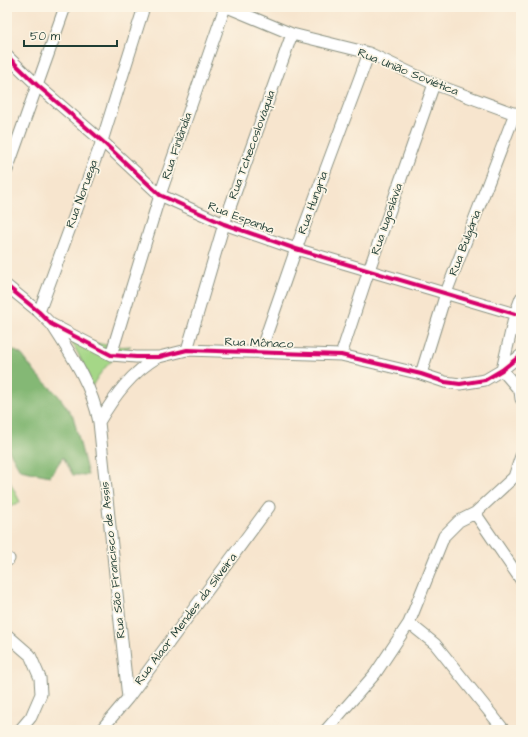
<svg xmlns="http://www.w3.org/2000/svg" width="528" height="737" font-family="'Architects Daughter',sans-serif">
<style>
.green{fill:#a5d787;stroke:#628a5e}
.forest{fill:#84b874;stroke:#527a54}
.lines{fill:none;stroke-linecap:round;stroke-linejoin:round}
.minor-casing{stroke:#8b9181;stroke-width:13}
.minor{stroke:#fff;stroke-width:11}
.cycleway-casing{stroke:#fcf5e5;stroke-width:6}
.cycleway{stroke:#d6006c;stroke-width:4}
.labels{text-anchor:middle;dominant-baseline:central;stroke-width:3.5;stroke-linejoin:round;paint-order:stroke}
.street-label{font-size:12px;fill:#1f3d34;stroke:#fcf5e5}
</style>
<rect width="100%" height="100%" fill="#fcf5e5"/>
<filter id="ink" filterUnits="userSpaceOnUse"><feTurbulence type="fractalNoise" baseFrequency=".025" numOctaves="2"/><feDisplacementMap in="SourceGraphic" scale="8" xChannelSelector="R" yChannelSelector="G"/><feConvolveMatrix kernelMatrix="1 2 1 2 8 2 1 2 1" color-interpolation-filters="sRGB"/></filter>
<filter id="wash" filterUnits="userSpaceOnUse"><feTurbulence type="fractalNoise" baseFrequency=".012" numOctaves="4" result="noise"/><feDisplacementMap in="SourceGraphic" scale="16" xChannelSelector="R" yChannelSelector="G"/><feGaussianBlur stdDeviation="0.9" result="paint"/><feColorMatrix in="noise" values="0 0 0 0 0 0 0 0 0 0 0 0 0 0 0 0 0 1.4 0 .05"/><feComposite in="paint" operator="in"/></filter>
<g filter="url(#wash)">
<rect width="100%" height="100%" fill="#f7e5ce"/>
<path class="green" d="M66,334C87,340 109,349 131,346C114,356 101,370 91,388C86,368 78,351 66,334Z
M7,476L20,502L7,508Z"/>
<path class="forest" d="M7,346L22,355L37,375L58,395L73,416L88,475H73L63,457L50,476L20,470L7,447Z"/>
</g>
<g filter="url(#ink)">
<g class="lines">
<g class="minor-casing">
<path id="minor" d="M227,7L292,34L369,53L434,84L521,116
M7,56L37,85L102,141L160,195L224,224L296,249L515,314
M7,170L65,7
M7,286L39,312L51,324L111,355L136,357H159L187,350L341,355L421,374L445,382L460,384L485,380L502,370L521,355
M521,298L515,314L502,370L520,391L521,399
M39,312L102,141L144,7
M52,325C72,356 92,385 99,422L128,698
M187,350L224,224L292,34
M260,353L296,249L369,53
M111,355L160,195L225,7
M341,355L369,270L434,84
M421,374L446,293L515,113
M99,422C115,395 131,373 158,357
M514,477L521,456
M475,513L521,580
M7,561L9,559
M409,623L435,644L504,730
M7,635L30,655L40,678L41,694L31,717L20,730
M101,730L128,698L269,507
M326,730L375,674L409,623L444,536L459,521L475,513L514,477L521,474"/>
</g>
<use href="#minor" class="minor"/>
<g class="cycleway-casing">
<path id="cycleway" d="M7,56L37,85L102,141L160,195L224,224L296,249L515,314
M7,286L39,312L51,324L111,355L136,357H159L187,350L341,355L421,374L445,382L460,384L485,380L502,370L521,355"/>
</g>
<use href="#cycleway" class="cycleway"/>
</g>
</g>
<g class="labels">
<g class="street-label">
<text transform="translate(408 72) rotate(22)">Rua União Soviética</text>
<text transform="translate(252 145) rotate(-70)">Rua Tchecoslováquia</text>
<text transform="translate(177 146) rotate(-71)">Rua Finlândia</text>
<text transform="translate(82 194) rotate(-70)">Rua Noruega</text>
<text transform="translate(313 203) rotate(-70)">Rua Hungria</text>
<text transform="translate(241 218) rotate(21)">Rua Espanha</text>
<text transform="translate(387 219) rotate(-71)">Rua Iugoslávia</text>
<text transform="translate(465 243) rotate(-69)">Rua Bulgária</text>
<text transform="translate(259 343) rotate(2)">Rua Mônaco</text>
<text transform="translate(113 560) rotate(-96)">Rua São Francisco de Assis</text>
<text transform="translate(186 619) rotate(-53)">Rua Alaor Mendes da Silveira</text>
</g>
</g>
<rect width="528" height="737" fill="none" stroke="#fcf5e5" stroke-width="24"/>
<path d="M24 40v6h93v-6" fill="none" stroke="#1f3d34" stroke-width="2"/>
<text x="30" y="40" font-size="12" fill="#1f3d34" stroke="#fcf5e5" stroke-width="3" paint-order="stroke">50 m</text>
</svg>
